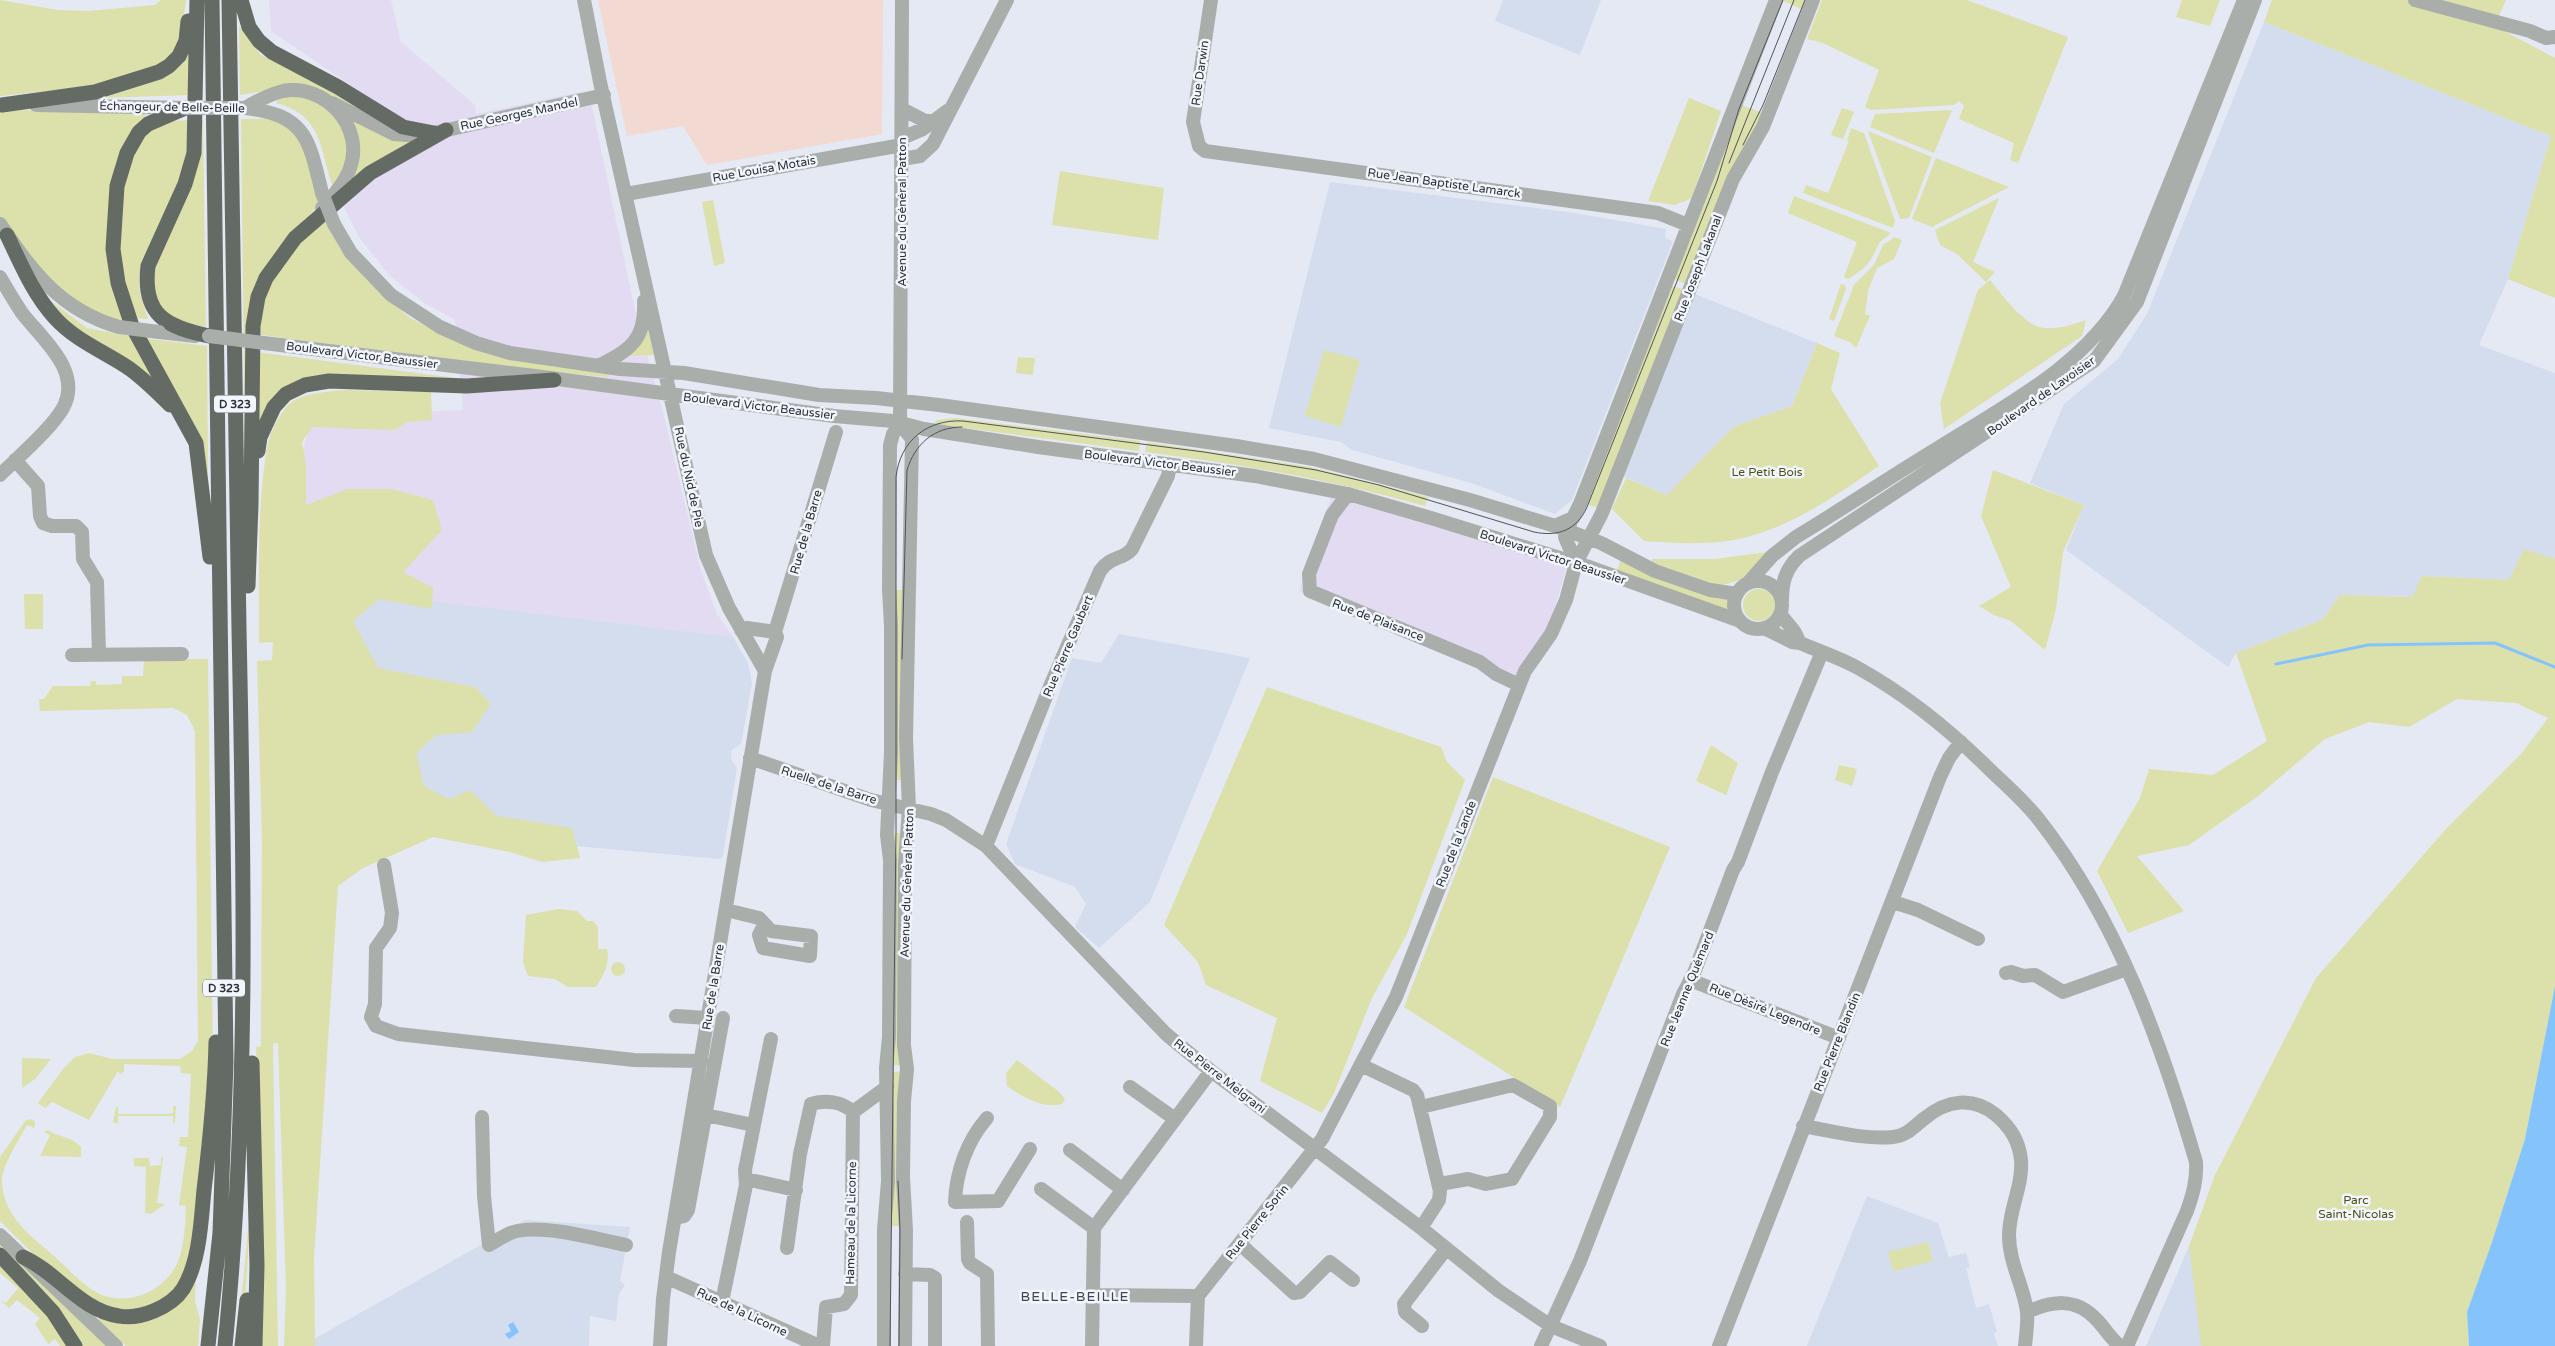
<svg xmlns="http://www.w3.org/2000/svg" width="2555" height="1346" font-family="'Varela Round',sans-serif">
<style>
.commercial{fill:#e2dbf1}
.industrial{fill:#f2d9d2}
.built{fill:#d4ddee}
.green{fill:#dce0aa}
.water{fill:#84c3fb}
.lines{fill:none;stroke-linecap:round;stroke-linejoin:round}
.stream{stroke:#84c3fb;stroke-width:3}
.minor{stroke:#aaaeab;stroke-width:14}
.highway{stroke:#636b64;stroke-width:15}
.tram{stroke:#505358;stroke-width:1}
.minor-bridge{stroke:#aaaeab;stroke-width:14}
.labels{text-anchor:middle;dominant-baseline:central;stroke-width:5;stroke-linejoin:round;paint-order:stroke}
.shield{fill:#f2f7ff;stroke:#686b70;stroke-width:1}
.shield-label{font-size:11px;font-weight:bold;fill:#2d2f32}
.street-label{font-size:12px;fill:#2d2f32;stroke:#f2f7ff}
.park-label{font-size:12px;fill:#4d4f13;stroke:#f2f7ff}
.neighbourhood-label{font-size:14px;letter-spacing:1px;fill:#41454d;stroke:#f2f7ff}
</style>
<rect width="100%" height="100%" fill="#e4e9f4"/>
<path class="commercial" d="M269,0H391L401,42L475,105L476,114L581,92L592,107L636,315L665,420L701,571L717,614L733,637L299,585L292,497L308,430L315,422L353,415L463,410L455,320L426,304L390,276L359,237L342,203L383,169L437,144L271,31Z
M1331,497L1568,564L1550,623L1518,677L1299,591Z"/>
<path class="industrial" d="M598,0H883L882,134L707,165L683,126L627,136Z"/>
<path class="built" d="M1503,0H1601L1580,55L1495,21Z
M2264,22L2551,136L2508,279L2479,345L2555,373V559L2509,580L2423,576L2412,597L2340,595L2322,620L2236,653L2228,667L2066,550L2084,505L2030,483L2064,404L2118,359L2147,314Z
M1330,182L1575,213L1666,229L1665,238L1673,241L1572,500L1555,514L1471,483L1352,450L1341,442L1269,428Z
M1695,294L1817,343L1792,406L1733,427L1667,495L1622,476Z
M299,585L733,637L748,663L752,683L741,744L732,750L731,759L737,768L723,856L720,859L575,846L408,804Z
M1119,634L1250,658L1150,902L1099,948L1075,927L1086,904L1075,887L1015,864L1006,844L1072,658L1101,663Z
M1867,1196L1938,1223L1949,1257L1966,1253L1970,1267L1966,1268L1976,1308L1989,1304L1997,1332L1994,1333L1998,1346H1807Z
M525,1220L630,1227L620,1281L625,1285L619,1294L616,1321L590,1316L589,1346H315L314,1339Z
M2189,1246L2206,1346H2146L2154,1328Z"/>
<path class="green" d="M0,0L58,10L89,11L155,5L161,0H186L180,45L161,66L87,87L0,96Z
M1781,0H1808L1804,10Z
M1822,0H1967L2068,37L2018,163L2010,160L2014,143L1959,119L1964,106L1959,101L1954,105L1871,110L1865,107L1879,70L1823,43L1807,39Z
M2182,0H2220L2210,26L2176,17Z
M2272,0H2506L2498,18L2506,32L2555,58V298L2508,279L2551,136L2264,22Z
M239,27H244L251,42L261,55L321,82L399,130L327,94L269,90L240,95Z
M189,53L190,95L98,98Z
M280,96L313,97L341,121L350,151L334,190C320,152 324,115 276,103Z
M1689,98L1721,111L1692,198L1675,205L1648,201Z
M1739,104L1763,113L1687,284L1673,279Z
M1842,108L1854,112L1843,139L1831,135Z
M0,110L147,111L112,187L123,317L121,316L122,320L111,319L95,314L48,281L0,217Z
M1952,110L1934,153L1870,127L1875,114Z
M350,117L411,140L412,145L353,178L356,171Z
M241,119C251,119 262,118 272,120C309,129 312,174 319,205L283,243L266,268L245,459Z
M192,120L188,161L139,276L140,294L148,319L135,318L119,261L124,170L140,138L156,125L170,121Z
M199,120H203L206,327L166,318L149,281Z
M1851,128L1864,133L1895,221L1893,228L1803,193L1806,185L1828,193L1849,141L1847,140Z
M1868,131L1932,157L1909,218L1900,219Z
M1936,158L2009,187L1932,227L1912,219Z
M1060,171L1164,188L1158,240L1052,225Z
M1794,196L1891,233L1880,242L1870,261L1863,269L1848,279L1844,277L1857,242L1788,213Z
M1999,198L1973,262L1995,272L1986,282L1957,254L1940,245L1935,230Z
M713,200L725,263L714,266L702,202Z
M325,220L340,249L358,270L377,291L410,318L446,336L609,374V377L464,364L256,334L265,293L295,247Z
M1895,237L1902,240L1894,259L1877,268L1868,291L1865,314L1870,316L1856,348L1850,342L1834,336L1854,285L1874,265L1883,245Z
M1990,280C2002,295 2019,318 2036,326C2051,332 2072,325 2086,320L2082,336L1944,429L1940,403L1978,290Z
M1841,284L1845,285L1846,289L1834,321L1829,319Z
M1670,285L1685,290L1598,508L1584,503Z
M52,302L87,328L129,336L153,378L85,338L50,303Z
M648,327L654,355L628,356Z
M142,338L207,346L208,476L199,444Z
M1817,343L1840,353L1831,389L1879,466C1838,494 1796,524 1747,537C1714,546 1678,543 1644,541L1612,509L1626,478L1667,495L1733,427L1792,406Z
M1324,350L1360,360L1341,427L1305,416Z
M257,352L463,379H305L258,424Z
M1018,357L1035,358L1033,375L1016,373Z
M343,390L431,392L432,420L407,422L394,430L312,427L302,442L306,465V505L348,489H391L433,500L442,530L403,572L433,588L432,609L379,599L353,621L378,668L475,687L491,704L472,732L436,735L416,753L424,786L449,799L470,790L497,816L572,828L580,858L542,862L510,852L433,837L363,868L338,886L314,1257L315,1346H284L286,1287L278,1043L273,1044L278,1346H260L262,1200L256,1047L261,1046L262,840L257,661L272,660L273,642L259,643C260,579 256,512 267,449C269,435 278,416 288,405C300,393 327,392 343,390Z
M955,418L1140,441L1139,451L935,424L936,420Z
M1147,442L1311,467L1428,497L1425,506C1333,480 1240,464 1145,452Z
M1993,470L2084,505L2063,552L2056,609L2045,650L2011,621L1994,615L1979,606L2011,587L1981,516Z
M2524,549L2555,559V986L2525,1139L2492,1242L2467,1312L2469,1346H2201L2189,1246L2215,1175L2316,978L2446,829L2522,753L2548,718L2516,703L2457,699L2409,727L2369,722L2325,739L2258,796L2189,845L2137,856L2184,911L2128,933L2097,871L2140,798L2149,769L2213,775L2267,741L2236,653L2322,620L2340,595L2412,597L2422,576L2509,580Z
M1768,552L1746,578L1719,586L1650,562L1653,559H1715Z
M1620,561L1718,599L1730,598V613L1617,571Z
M1743 605a16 16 0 1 1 32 0a16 16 0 1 1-32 0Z
M892,590H907L903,780H893Z
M24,594H43V629H25Z
M208,659L213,1065L192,1243C188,1258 185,1277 174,1289C156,1309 120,1317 96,1303C62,1284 28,1249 0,1221V1157L26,1120L32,1119L35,1122L34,1128L27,1125C19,1140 0,1168 2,1184C5,1218 31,1236 54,1256C66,1267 78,1280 91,1289C120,1309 159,1296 176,1266C185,1248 185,1225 186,1206L179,1205L187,1147L179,1146L180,1137H188L191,1074L181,1073L180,1066L124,1064V1072L120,1074L118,1071L89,1120L52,1102L45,1108L38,1103L63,1069L75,1057L89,1053L113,1059H180L192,1051L198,1041L195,731L187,715L173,708L40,711L39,699H44L53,686H90L91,681H96V685L122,684V676H143L144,660Z
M1267,687L1441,747L1447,762L1465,780L1407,934L1372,998L1334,1093L1322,1113L1260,1081L1277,1018L1206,985L1198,962L1164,925Z
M1711,745L1738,763L1726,795L1696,781Z
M1839,765L1857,769L1852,786L1835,780Z
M1493,777L1670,847L1560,1107L1404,1007Z
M893,833H903L901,1065H891Z
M558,909L577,911L587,921H593L598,927V949H607C610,965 604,974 596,987H568L555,979L528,976L523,962L526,915Z
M611 969a7 7 0 1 1 14 0a7 7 0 1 1-14 0Z
M22,1058L51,1059L35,1079L22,1088Z
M1017,1060L1058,1091L1065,1099L1062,1104C1042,1109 1023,1097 1007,1086L1006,1073Z
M891,1072H901L903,1226H887Z
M173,1106H176L175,1123H173V1116H118V1124L113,1122L116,1107H118V1114H165L173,1113Z
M47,1130C59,1137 72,1137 81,1147V1157L40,1156L50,1135L44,1132Z
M161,1157L163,1158L157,1203L165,1204L151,1214L145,1213L146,1167L134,1166V1158H149L150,1166L161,1165Z
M250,1225L244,1318L237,1346L248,1229Z
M1928,1242L1933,1261L1893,1271L1888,1252Z
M0,1243L108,1346H82L0,1249Z
M0,1261L8,1269L71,1346H60L55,1339L48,1344L35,1324L40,1318L17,1300L9,1308L0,1300L6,1303L18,1288L0,1273Z
M196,1271L195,1301L200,1319L198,1346H126L99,1321V1317L143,1318Z"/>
<path class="water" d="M2555,986V1346H2469L2467,1312L2492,1242L2525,1139Z
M513,1322L519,1332L509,1339L505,1334L511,1331L508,1325Z"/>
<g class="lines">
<path class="stream" d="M2276,664L2368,645L2495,643L2555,667"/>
<path class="minor" d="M584,0L600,82L706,555L729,608L765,671
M1211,0L1193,122L1199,146L1205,151L1658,213L1688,225
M2415,0L2530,31L2546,38L2555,37
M332,103L394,134L420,136L604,95
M36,105L185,108
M245,108C257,101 270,94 283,91C325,83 365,127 350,168C345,183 332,197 322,208
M245,108C307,115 309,140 322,193
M902,109L925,121H937
M902,138L923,129L947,111
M902,159L920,156L933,144L1007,0
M626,194L902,145
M0,224C33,272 60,310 119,327
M334,224L351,253L391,295L440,327L476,343L510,353L620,369L684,373L819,395L876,398L939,405L1236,446L1314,459L1470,500L1555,526L1601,543L1655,571L1710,590L1737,594
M0,277C7,289 14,301 22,313C42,339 83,371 63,408C51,429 18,457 0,475
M159,332L195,336
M280,345L535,376L834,416L893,421L924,429L1038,447L1255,476L1348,494L1431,518L1592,568L1740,621
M598,366C630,350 646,340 644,301
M900,424L912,439L906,738L909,808L905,863L904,1045L907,1069L904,1101L903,1177L906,1230L905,1346
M15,460L38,486L40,516L43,523L52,526H76L82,532L83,559L97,582L99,655
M1348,494L1332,515L1309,574L1310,591L1480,662L1496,674L1519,685
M1570,524L1565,537L1576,563
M1555,526L1573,518L1580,504L1776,0
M1734 605a24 24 0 1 1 48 0a24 24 0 1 1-48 0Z
M1749,582L1772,556L1796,537C1844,508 1890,477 1938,448C2003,407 2086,365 2124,296L2244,0
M1782,601C1782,582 1785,570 1799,556L2094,361L2137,302L2255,0
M1780,614L1794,631L1800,643
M1764,628L1792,642L1800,643C1819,651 1840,658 1858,668C1905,694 1946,727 1984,764C2002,782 2024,800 2040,821C2117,920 2161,1042 2196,1162C2197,1180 2193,1194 2187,1211L2127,1346
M741,630L747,628L775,632
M72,655L182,654
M750,758L871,800L931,814L946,820L986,846L1166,1034L1211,1071L1421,1228L1499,1291L1551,1326L1600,1346
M986,846L1051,684L1100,571C1110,556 1123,560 1132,549L1168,476L1170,465
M384,865L392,913L390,928L376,948L375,1004L371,1017L376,1026L398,1034L634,1060L702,1061
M1893,902L1918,910L1978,939
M726,910L759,918L771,931L811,936L810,956L763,948L759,935L764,925
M2006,973L2011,972L2023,976L2035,975L2063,992L2127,969
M1690,980L1839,1038
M676,1016L708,1018
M1361,1065L1413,1090L1417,1095L1440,1191L1439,1200L1421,1228
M1130,1087L1175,1119
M1421,1107L1513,1085L1550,1106V1117L1512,1179L1486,1184L1468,1179L1440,1184
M706,1115L753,1125
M482,1117L484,1196L489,1245C498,1240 507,1233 517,1231C548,1225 595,1239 626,1245
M987,1118C967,1141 956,1172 955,1202L998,1201L1030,1149
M1803,1126C1831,1131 1865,1140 1893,1137C1907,1136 1914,1126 1925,1118C1947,1100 1973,1096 1996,1115C2011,1128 2019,1141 2021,1160C2023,1186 2009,1209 2009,1235C2009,1264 2024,1286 2027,1312C2028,1323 2026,1335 2025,1346
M1070,1150L1123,1190
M746,1179L796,1190
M1041,1189L1094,1228
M676,1218L684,1216L688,1210L723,1018
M967,1222L968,1259L970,1263L987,1274L988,1346
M0,1235L116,1346
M1240,1244L1294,1293L1300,1292L1330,1262L1353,1280
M787,1248L800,1154L811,1104C825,1100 842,1101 853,1112
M905,1274L930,1275L935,1278V1346
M666,1277L819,1346
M1093,1295L1198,1296
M1198,1296L1322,1139L1396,997L1525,671L1551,634L1566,600L1576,563L1602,513L1733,179L1763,127L1813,0
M722,1302L746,1185L745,1170L771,1039
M2027,1312C2052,1301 2075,1297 2096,1319C2105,1328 2110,1338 2120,1346
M1422,1326L1405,1312L1404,1304L1446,1249
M660,1346L663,1299L669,1252L765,671L777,637L775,632L836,432
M823,1346L826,1307L844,1304L851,1295L853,1112L887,1087
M884,1346V1229L888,1181L886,1068L889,1037L890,860L887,835L891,752V626L889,589L890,445L893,434L900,424L902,0
M1092,1346L1094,1228L1211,1071
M1196,1346L1198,1296
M1541,1346L1580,1261L1683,994L1694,973L1733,870L1738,862L1772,772L1822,652
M1719,1346L1940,777L1949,758L1961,742"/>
<path class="highway" d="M197,0L194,153L185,184L148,266C142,315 166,327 209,336
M241,0L249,27L259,41L272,52L338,87L403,127L434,133
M2,105L95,92L159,72L169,66L179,56L186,41L188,21
M185,108L148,124L139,132L127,153L117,186L113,249L118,283L132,326L196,443L210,557
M7,235C21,264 33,294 55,318C76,341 105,352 130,369C145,380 157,392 170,405
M258,451L260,437L274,407L286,394L305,385L329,381L467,386L554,380
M248,586L251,504L253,326L258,297L266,278L295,238L370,173L446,130
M252,1063L257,1266L255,1346
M0,1255L53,1312L75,1346
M23,1257C58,1273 80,1310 119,1316C140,1320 171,1307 183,1289C200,1261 201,1221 204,1190C210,1140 215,1092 216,1042
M208,1346L220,1233L226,1062L212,0
M225,1346C249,1108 244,868 239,629C235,420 232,210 229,0
M242,1346L247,1300"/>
<path class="tram" d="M1743,145L1763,105L1805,0
M1729,163L1794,0
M902,659L907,470C915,444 934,427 962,427
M898,1181L900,1230L899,1346
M890,1346L896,830V477C900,441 927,419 963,421L1204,452L1316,470L1379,485L1534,532C1558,537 1577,530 1587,507L1717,181L1739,109L1783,0"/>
<path class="minor-bridge" d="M185,108H245
M322,193L334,224
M119,327L159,332
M209,336L280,345"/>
</g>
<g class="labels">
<g class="shield">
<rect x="214" y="395.5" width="42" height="17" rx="4"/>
<rect x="203" y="979.5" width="42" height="17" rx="4"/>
</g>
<g class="shield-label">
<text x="235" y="404">D 323</text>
<text x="224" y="988">D 323</text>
</g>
<g class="street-label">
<text transform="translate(1200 73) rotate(-82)">Rue Darwin</text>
<text transform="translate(172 107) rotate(1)">Échangeur de Belle-Beille</text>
<text transform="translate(519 114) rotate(-12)">Rue Georges Mandel</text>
<text transform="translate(764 169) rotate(-10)">Rue Louisa Motais</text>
<text transform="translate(1444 183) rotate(8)">Rue Jean Baptiste Lamarck</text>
<text transform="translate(902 212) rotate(-90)">Avenue du Général Patton</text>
<text transform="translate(1698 268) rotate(-69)">Rue Joseph Lakanal</text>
<text transform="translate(362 355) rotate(7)">Boulevard Victor Beaussier</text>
<text transform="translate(2041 396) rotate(-35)">Boulevard de Lavoisier</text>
<text transform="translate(759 406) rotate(7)">Boulevard Victor Beaussier</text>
<text transform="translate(1160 463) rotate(7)">Boulevard Victor Beaussier</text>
<text transform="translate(689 477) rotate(78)">Rue du Nid de Pie</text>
<text transform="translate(806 532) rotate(-74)">Rue de la Barre</text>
<text transform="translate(1553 557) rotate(18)">Boulevard Victor Beaussier</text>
<text transform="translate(1378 620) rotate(21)">Rue de Plaisance</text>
<text transform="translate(1068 646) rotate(-67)">Rue Pierre Gaubert</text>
<text transform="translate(829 785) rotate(18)">Ruelle de la Barre</text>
<text transform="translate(1456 844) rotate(-69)">Rue de la Lande</text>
<text transform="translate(907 883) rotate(-88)">Avenue du Général Patton</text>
<text transform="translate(713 987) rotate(-81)">Rue de la Barre</text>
<text transform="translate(1687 989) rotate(-68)">Rue Jeanne Quémard</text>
<text transform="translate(1765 1009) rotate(22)">Rue Désiré Legendre</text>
<text transform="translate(1837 1042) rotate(-68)">Rue Pierre Blandin</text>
<text transform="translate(1220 1076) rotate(38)">Rue Pierre Melgrani</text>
<text transform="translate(1257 1222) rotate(-51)">Rue Pierre Sorin</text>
<text transform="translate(851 1223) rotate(-89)">Hameau de la Licorne</text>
<text transform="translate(742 1312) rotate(25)">Rue de la Licorne</text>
</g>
<g class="park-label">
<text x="1767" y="472">Le Petit Bois</text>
<text x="2356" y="1200">Parc<tspan x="2356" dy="14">Saint-Nicolas</tspan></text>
</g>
<g class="neighbourhood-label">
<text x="1075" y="1296">BELLE-BEILLE</text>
</g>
</g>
</svg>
